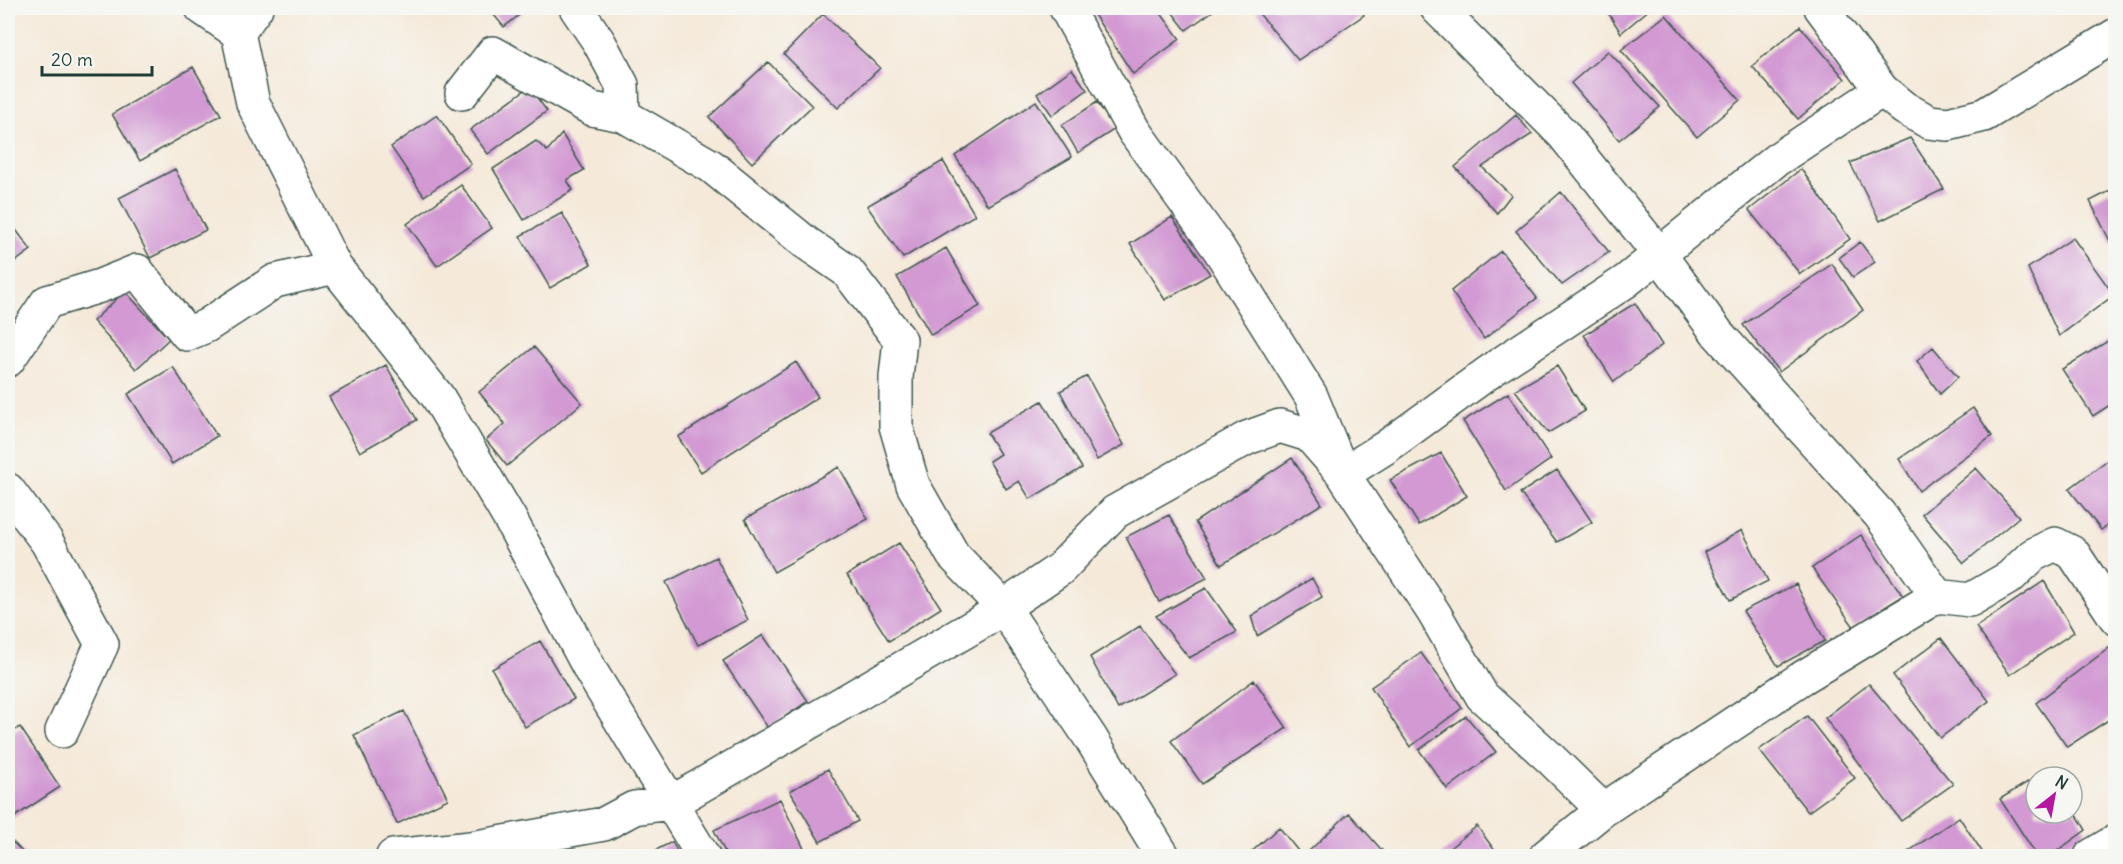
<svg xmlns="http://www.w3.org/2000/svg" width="2123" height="864" font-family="Delius,sans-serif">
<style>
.building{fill:#d299d3}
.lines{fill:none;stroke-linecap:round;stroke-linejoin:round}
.street-casing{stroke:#3f574d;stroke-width:36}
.street{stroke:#fff;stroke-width:33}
</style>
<rect width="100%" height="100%" fill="#f6f6f2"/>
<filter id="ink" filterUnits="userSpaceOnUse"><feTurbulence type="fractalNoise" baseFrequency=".0167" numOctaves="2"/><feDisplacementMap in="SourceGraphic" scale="12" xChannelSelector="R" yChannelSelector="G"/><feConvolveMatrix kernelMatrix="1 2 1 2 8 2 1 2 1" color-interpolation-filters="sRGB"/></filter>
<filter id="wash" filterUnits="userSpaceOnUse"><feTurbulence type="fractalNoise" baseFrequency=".008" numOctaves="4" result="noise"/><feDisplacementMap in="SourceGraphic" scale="24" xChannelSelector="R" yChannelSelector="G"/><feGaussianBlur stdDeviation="1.35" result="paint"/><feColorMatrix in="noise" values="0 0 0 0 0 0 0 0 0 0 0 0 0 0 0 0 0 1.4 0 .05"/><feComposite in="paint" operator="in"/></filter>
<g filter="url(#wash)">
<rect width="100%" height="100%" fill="#f5eada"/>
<g id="blocks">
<path class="building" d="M488,8H528L504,27Z
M1094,8H1157L1180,39L1133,74L1091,10Z
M1169,8H1217L1186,30Z
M1260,8H1360L1364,15L1298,60L1256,10Z
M1605,8H1651L1621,33Z
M823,14L880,68L838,108L784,54Z
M1666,15L1740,100L1697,137L1621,50Z
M1800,26L1845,79L1798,119L1752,66Z
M1608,51L1660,107L1619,140L1571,83Z
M768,62L812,106L752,163L709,117Z
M193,67L221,115L140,161L112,114Z
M1072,69L1087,90L1052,115L1037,94Z
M529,87L547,111L488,154L470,130Z
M1036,101L1072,157L988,206L955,156Z
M1097,102L1115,129L1078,153L1062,125Z
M437,115L471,164L424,196L391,147Z
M1516,115L1532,134L1482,167L1511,195L1497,213L1455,167Z
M562,134L584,170L567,180L573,190L524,220L493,169L536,141L547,151Z
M1910,138L1944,189L1880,221L1850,163Z
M943,161L975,215L903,258L867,206Z
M175,169L206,230L150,258L119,198Z
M1801,169L1850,239L1800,274L1749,210Z
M461,185L492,228L437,266L407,224Z
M2116,188V253L2090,201Z
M1561,192L1609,252L1562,285L1516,231Z
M562,213L591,264L550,288L520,236Z
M1172,217L1210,274L1165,300L1130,244Z
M8,219L31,250L8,267Z
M2073,238L2114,295L2059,336L2028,268Z
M1860,242L1875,262L1853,277L1839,258Z
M946,248L980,306L931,335L897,277Z
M1501,251L1537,298L1484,339L1451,291Z
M1832,264L1863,310L1779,372L1743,325Z
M125,291L169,339L136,369L93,321Z
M1635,303L1662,345L1614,382L1584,335Z
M2116,336V401L2093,416L2062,369Z
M534,347L582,403L507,466L486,440L505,424L479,392Z
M1933,347L1958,377L1940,394L1917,361Z
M796,362L818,397L701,472L678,437Z
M386,365L417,420L360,452L329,397Z
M1557,366L1585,411L1548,433L1515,390Z
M173,367L217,436L172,464L128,394Z
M1087,376L1124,445L1097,460L1060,391Z
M1508,393L1551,459L1506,491L1463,421Z
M1042,401L1082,468L1030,499L1019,481L1006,489L989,461L1000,454L987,433Z
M1973,408L1992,436L1919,491L1899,459Z
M1441,453L1467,496L1419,525L1390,480Z
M1292,458L1322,504L1221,565L1195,522Z
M2109,459L2116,468V519L2101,530L2069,489Z
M839,467L868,519L774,572L745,519Z
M1976,468L2019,517L1964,563L1922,514Z
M1557,470L1592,522L1557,542L1520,493Z
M1169,515L1207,578L1159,602L1126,537Z
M1742,530L1768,581L1730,600L1704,552Z
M1861,535L1903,596L1854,627L1812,568Z
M899,543L941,608L889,641L847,575Z
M716,557L748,620L698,645L666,582Z
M1312,578L1322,597L1257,636L1251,616Z
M2044,581L2074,632L2010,675L1976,627Z
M1796,584L1825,641L1778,666L1743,611Z
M1206,588L1237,632L1189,658L1156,616Z
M1140,626L1175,674L1118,709L1090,657Z
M763,635L808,701L768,728L723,661Z
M1941,638L1989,701L1940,738L1893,675Z
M540,641L574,699L525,727L492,669Z
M2109,648L2116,657V715L2067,747L2036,703Z
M1421,653L1462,708L1410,747L1371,687Z
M1254,680L1287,728L1202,784L1171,741Z
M1869,684L1953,784L1901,821L1825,718Z
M404,711L448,799L397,824L354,735Z
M1466,716L1496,752L1447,789L1419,750Z
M1807,716L1855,778L1808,812L1759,750Z
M20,727L60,787L10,820L8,817V735Z
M828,769L858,821L820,842L790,791Z
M2049,769L2054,777H2036V813H2072V807L2086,830L2050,856H2037L2000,799Z
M780,799L805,851L794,856H727L714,830Z
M1349,813L1387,856H1313L1309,851Z
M1959,817L1985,856H1902Z
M1477,826L1498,855L1440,856Z
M1279,827L1302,856H1247Z
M13,842L26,856H8V847Z
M672,842L680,856H644Z"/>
</g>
</g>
<g filter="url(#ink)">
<use href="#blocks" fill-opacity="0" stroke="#3f574d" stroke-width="1.5"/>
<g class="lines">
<g class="street-casing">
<path id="street" d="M202,8L238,33
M256,8L238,33L253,103L335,267L438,397L510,519L592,673L703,856
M576,8L599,42L622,85L623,115L711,166L805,242L847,271L900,340L896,377V426L913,485L953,555L1003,607L1090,737L1163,856
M1066,8L1134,131L1219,249L1311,396L1343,474L1434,613L1482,696L1551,759L1603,810
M1437,8L1563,134L1659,254L1718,334L1880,515L1937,596L1970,600L2010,577L2033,555L2055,544L2073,553L2116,618
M1821,8L1882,90L1904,108L1929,122L1948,124L1984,115L2116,35
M462,93L493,53L592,109L623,115
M8,360L47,302L100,286L137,271L187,334L206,326L275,281L335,267
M8,490L47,542L102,644L62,731
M393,856L471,848L604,824L634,808L671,803L983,621L1060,569L1115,512L1247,438L1280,426L1309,435L1343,474L1386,447L1496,367L1626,281L1776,160L1882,90
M1546,856L1603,810L1802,678L1937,596
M2091,856L2116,841"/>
</g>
<use href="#street" class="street"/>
</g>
</g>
<rect width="2123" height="864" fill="none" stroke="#f6f6f2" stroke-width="30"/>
<g transform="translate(2054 795) rotate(31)"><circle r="28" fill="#f6f6f2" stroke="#a0aca6" stroke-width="1.5"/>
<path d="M0-4.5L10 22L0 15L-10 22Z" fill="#b5179e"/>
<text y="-9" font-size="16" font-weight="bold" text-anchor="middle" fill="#1f3d34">N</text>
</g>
<path d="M42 66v9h110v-9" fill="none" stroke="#1f3d34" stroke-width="3"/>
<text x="51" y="66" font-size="18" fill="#1f3d34" stroke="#f6f6f2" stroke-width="4.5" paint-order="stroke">20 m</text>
</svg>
